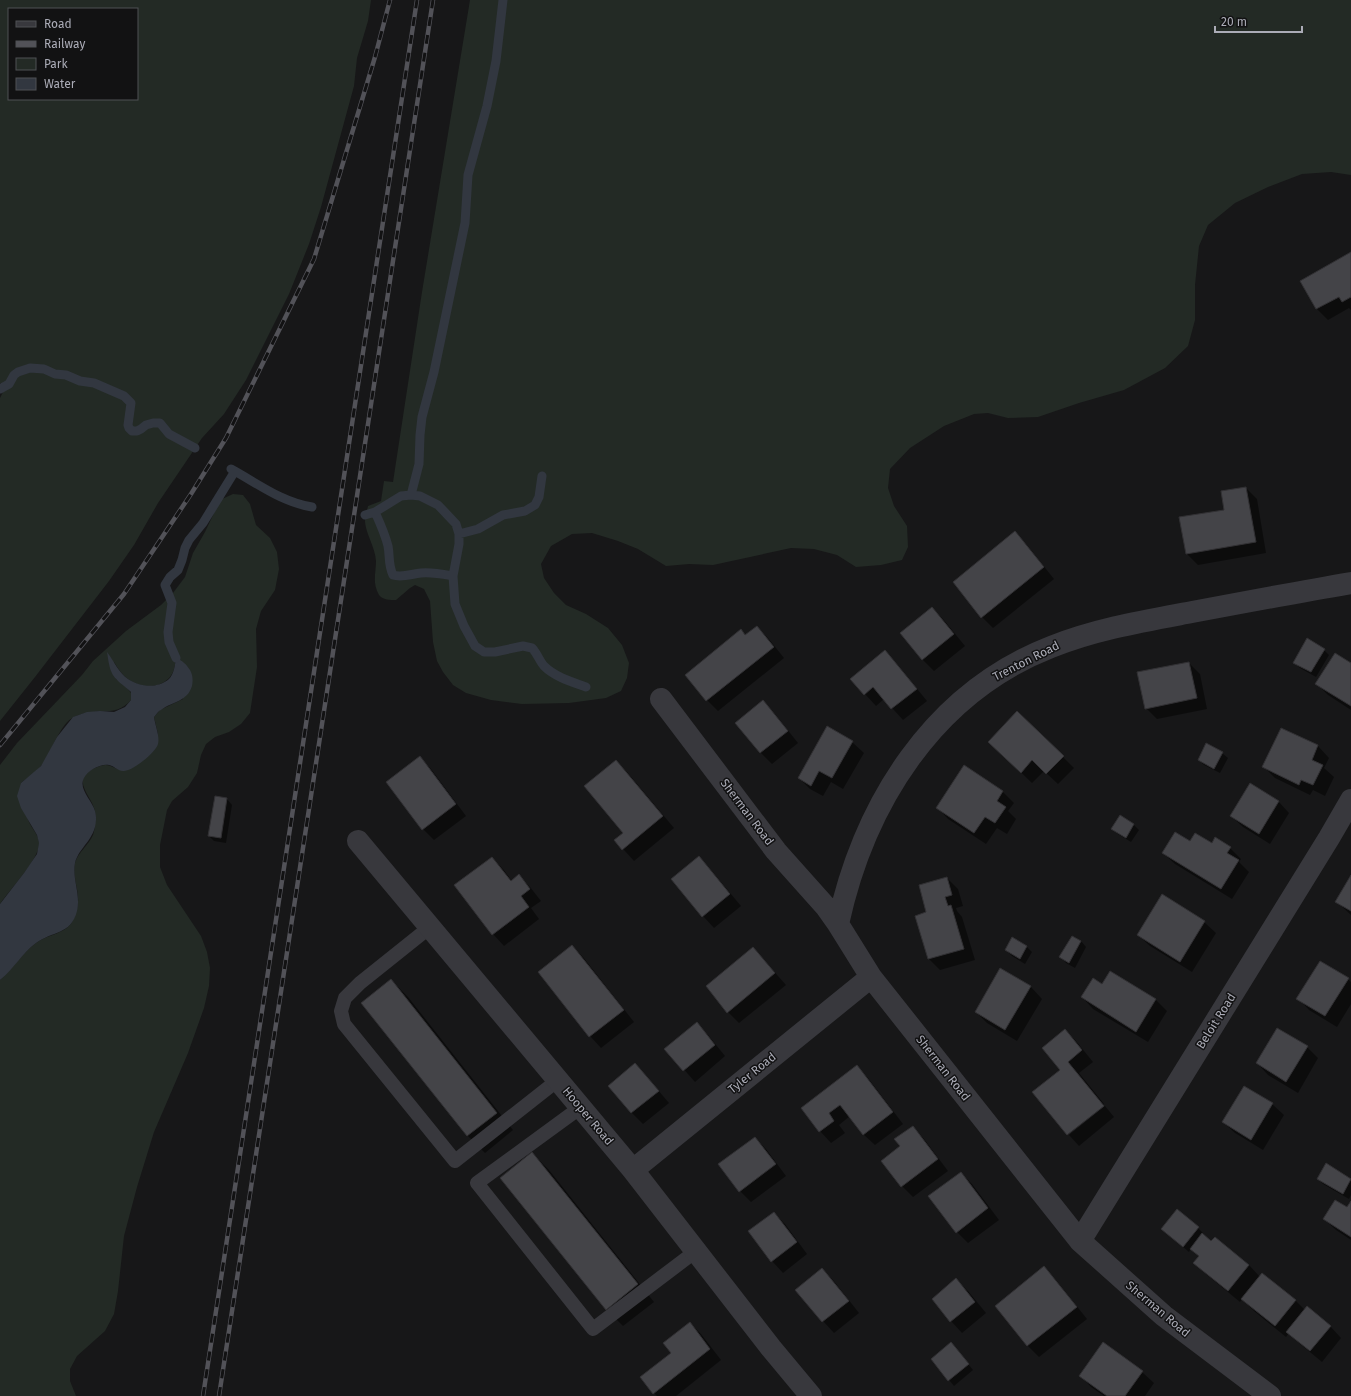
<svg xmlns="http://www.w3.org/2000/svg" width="1351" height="1396" font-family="'Fira Sans',sans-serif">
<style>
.green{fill:#232a25;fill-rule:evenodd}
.water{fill:#323740}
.shadow{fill:#0007}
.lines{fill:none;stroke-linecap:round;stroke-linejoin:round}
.stream{stroke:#323740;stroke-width:9}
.building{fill:#444448;stroke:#323134}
.service{stroke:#38383d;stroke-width:14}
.minor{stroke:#38383d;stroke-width:22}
.rail-casing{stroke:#525258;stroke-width:4.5}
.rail{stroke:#121213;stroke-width:3;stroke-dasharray:9;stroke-linecap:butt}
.labels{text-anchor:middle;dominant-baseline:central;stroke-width:3;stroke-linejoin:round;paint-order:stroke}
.street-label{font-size:12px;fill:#abacb7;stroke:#121213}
</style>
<rect width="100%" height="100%" fill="#171718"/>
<path class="green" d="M0,0H371L368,21L357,58L354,86L321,207L309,244L289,294L246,380L224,414L202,438L158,503L134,545L109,581L35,677L0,721V398L3,392L2,384L0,383ZM9,9H137V99H9Z
M470,0H1351V175L1331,172L1302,174L1268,187L1235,203L1208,225L1199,246L1195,285V320L1188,346L1165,368L1124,390L1079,403L1038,417L1008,418L988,413L974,414L944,426L910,448L890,469L888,488L894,506L907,526L908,547L902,560L881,565L856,567L837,555L814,549L791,548L713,565L689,564L666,566L638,549L618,541L592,533L572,534L551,546L541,564L544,578L554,593L566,605L586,614L608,628L622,645L629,663L627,678L621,691L606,698L569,703L522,704L491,700L466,693L453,685L443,672L437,661L433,642L430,601L424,589L415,585L410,588L396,600C390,600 383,600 379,595C372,583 376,573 376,561C375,547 366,534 365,522C365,517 367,511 368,506L381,501L384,481L393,482L422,292Z
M233,494L243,495L250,504L256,525L270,538L277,552L279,569L275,590L261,611L256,629L257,667L250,713L241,724L229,732L215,737L206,744L201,755L197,773L188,787L172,801L167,810L160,845V867L167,885L201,936L207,952L210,968L209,986L204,1008L188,1053L154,1132L137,1187L124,1236L118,1291L114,1314L105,1331L77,1356L70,1369V1381L76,1396H0V980C13,969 22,953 36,943C48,934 67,934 73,920C75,915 78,907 78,902C79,889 72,876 75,863C78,852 89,845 93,835C94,832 95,827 95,823C96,820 96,815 95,811C92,796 69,779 95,768C105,764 107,764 117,769L158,734L154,717L160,710L183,699L176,659C175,665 174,674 168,679C157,689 140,688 128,679C122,675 118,668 114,662L116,679L125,685L131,693V700C114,719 96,706 74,717C59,724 51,755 40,767C35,773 27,778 21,783C23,794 25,813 29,822C32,829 38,834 39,842C41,858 9,890 0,904V765L17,743L82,675L93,661L126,631L161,605L173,593L185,577L193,553L205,532L215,511L222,499Z"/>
<path class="water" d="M107,652C114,661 119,673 128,679C140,687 157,689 169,679C174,674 175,665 176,658C183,661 186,664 190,670C193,675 193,681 192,686C187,702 173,701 161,710C158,711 156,715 154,717C155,725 160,736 158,744C156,752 132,772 123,771C118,771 114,766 109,765C101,763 87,771 84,778C78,789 92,800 95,811C96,814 96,817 96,820C95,840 79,847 75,863C72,879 81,895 77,911C71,935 52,931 36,943C22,953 14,969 0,980V904L24,873L37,854L39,843L37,835L21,808L17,796L21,783L41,766L57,737L73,717L87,712L100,711L114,712L125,707L131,700V692C125,686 114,680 111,671C109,666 108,658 107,652Z"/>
<path class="shadow" d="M1351,253V310L1349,308L1328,320L1317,309L1301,281Z
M1246,488L1257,499L1266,553L1198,565L1187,554Z
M1015,533L1026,544L1054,579L993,628L982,617L954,582Z
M932,608L943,619L965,646L934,671L923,660L901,633Z
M757,627L768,638L784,658L718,711L707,700L741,631L746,636Z
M1324,650L1329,655L1316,677L1300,668L1294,662Z
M885,652L896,663L927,701L903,720L884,699L876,706L865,694Z
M1189,663L1200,674L1207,709L1157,719L1146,708Z
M1351,664V710L1328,695L1317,684Z
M763,701L774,713L798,743L772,764L761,753L737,723Z
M1282,729L1318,746L1329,758L1324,768L1334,777L1325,796L1313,790L1310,795L1275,778L1264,767Z
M852,742L864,753L843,789L831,782L823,796L810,789L799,778Z
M1001,753L1063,757L1074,768L1058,784L1044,771L1032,783Z
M1222,753L1228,758L1220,773L1204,765L1199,760Z
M420,758L431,769L466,816L434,840L423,829Z
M616,761L627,772L674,828L634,861L615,840L624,833Z
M1002,791L1014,803L1008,811L1016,819L1007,834L997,828L986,844L948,819L937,807Z
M215,798L227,799L232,805L226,843L214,841L209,836Z
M1278,801L1289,813L1270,844L1243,827L1231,816Z
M1120,816L1134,825L1139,830L1131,842L1118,834L1112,829Z
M1212,844L1230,848L1241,859L1239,862L1249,872L1232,899L1175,864L1163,853Z
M699,857L710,869L741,906L714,928L703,916L672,879Z
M492,858L503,869L512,881L519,876L530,887L541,901L531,908L539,919L504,946L493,934Z
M1351,877V915L1336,901Z
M947,878L958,889L963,906L956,908L957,911L962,917L975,960L940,970L929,959L928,912Z
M1162,896L1204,922L1216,933L1192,972L1150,946L1138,935Z
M1013,939L1027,947L1032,952L1025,964L1012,956L1006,950Z
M1081,941L1086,947L1075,968L1066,963L1061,957Z
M572,946L583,957L634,1022L601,1048L590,1036L539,972Z
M753,948L786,985L739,1023L728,1012L707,986Z
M1001,969L1031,987L1042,999L1017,1041L987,1023L976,1012Z
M1110,972L1156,1000L1167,1011L1148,1042L1093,1009L1082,997L1102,985Z
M1348,979L1351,982V1004L1337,1027L1309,1010L1298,998Z
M391,980L408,997L513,1130L485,1153L468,1136L363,1003Z
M696,1023L708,1035L725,1056L695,1082L666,1049Z
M1065,1030L1076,1041L1093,1062L1079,1073L1104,1104L1067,1134L1062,1070Z
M1307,1047L1318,1058L1298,1093L1268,1075L1257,1063Z
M635,1064L646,1076L669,1103L643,1124L632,1113L609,1086Z
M857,1067L868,1078L903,1124L875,1145L863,1134L850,1116L839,1125L845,1133L831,1143L820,1131L802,1108Z
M1272,1104L1284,1115L1263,1150L1235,1133L1223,1122Z
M1105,1106L1114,1117L1079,1146L1069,1135Z
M913,1127L924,1139L948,1171L913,1197L902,1186L901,1146Z
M755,1138L766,1149L786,1176L751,1202L740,1191Z
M532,1153L549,1170L654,1302L623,1326L606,1309Z
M1326,1165L1351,1180V1195L1349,1199L1323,1184L1318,1179Z
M961,1173L972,1184L999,1220L968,1243L957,1232Z
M1351,1203V1240L1336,1230L1324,1219L1348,1209Z
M774,1213L785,1224L807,1254L783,1273L772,1261Z
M1198,1228L1203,1233L1202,1235L1212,1243L1249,1265L1260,1277L1295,1300L1305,1310L1330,1326L1341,1338L1322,1362L1299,1343L1289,1333L1286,1337L1254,1311L1242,1299L1240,1302L1206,1274L1195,1263L1200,1257L1191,1248L1189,1252L1162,1229Z
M1044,1268L1055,1279L1087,1319L1039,1357L1028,1346L996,1306Z
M822,1269L833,1280L859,1313L834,1333L823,1321Z
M956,1280L968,1291L986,1313L962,1333L951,1321L933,1299Z
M690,1323L701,1334L721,1360L676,1396H657L654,1393L673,1353Z
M1103,1343L1142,1372L1154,1383L1145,1396H1104L1091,1387L1080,1375Z
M956,1349L973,1370L954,1386L932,1359Z"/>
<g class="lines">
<path class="stream" d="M0,389L9,384L14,375L18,372L30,368L44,369L55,374L66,375L80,381L94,383L124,396L131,403L128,425L129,428L132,431H137L141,429L146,425L153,423H160L169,434L195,448
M231,469C257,483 281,502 312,507
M411,495L419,464L420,435L422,417L434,372L465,223L468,175L487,106L496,61L503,0
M375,512L401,496L411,495L420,496L438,505L456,524L459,534V544L453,576L455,604L464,626L475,646L484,652H495L523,646L532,648C537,653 540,662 544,666C555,677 572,682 586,687
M365,515L375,512C380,523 385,534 388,546C390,556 388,565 393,575C402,578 411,574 421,573C432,572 442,574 453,576
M459,534L478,529L503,515L525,511L535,505L539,497L542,476
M176,658L169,642L168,632L172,603L165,585L170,577L178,570L182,560L185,548L189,540L203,523L235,471"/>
</g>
<path class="building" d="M1351,252V297L1342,302L1339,297L1316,309L1300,281Z
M1246,487L1256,542L1186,554L1179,517L1224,510L1221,491Z
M1015,531L1044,567L981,618L953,582Z
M932,607L954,634L922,660L900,633Z
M757,626L774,647L706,701L685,675L741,629L745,635Z
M1307,638L1325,649L1311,672L1293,663Z
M885,650L917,689L891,709L873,687L864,695L850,679Z
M1335,653L1351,663V706L1315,684Z
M1189,662L1197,698L1145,709L1137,672Z
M763,700L788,731L760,753L735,723Z
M1017,711L1064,756L1046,774L1032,760L1021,773L988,742Z
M827,726L853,741L832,778L819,771L811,786L798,778Z
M1281,728L1318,745L1312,760L1323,765L1313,785L1301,780L1299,785L1262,767Z
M1206,743L1223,752L1214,769L1198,760Z
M420,756L456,804L422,830L386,782Z
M616,760L663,816L622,850L614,840L623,833L584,786Z
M964,765L1003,791L997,801L1006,807L995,823L985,817L974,833L936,808Z
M1250,783L1279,801L1259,834L1230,816Z
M215,796L227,798L221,838L208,836Z
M1120,815L1134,824L1126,838L1111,829Z
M1175,832L1190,841L1195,833L1212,843L1215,837L1231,847L1227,853L1239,860L1221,889L1162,853Z
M699,856L730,894L702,917L671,879Z
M492,857L511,881L519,874L530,889L521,896L529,907L492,935L454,885Z
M1351,875V911L1335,902Z
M947,877L952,895L945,897L948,906L951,905L964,949L928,959L915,916L926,912L919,885Z
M1162,894L1205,921L1180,962L1137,935Z
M1072,936L1081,941L1069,963L1059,957Z
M1012,937L1027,946L1020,959L1005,950Z
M572,945L624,1010L589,1037L538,972Z
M753,947L775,973L727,1013L706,986Z
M1320,961L1349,978L1325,1016L1296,999Z
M1000,968L1031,986L1005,1030L975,1012Z
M1110,971L1156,999L1136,1032L1081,997L1093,978L1102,984Z
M391,979L497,1113L467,1136L361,1003Z
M697,1022L715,1045L683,1071L664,1049Z
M1277,1028L1308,1046L1286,1082L1256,1063Z
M1065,1029L1082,1050L1068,1062L1104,1106L1067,1135L1032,1092L1060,1070L1042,1048Z
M635,1063L659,1091L631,1113L608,1086Z
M857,1065L893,1112L863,1135L840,1105L829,1113L834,1121L819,1132L801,1108Z
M1244,1086L1273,1103L1251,1140L1222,1122Z
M913,1126L938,1159L901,1187L881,1161L900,1146L894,1139Z
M755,1137L776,1164L739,1192L718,1164Z
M532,1152L638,1284L606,1310L500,1178Z
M1326,1163L1351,1179L1343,1194L1317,1179Z
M961,1172L988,1208L956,1233L928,1196Z
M1335,1200L1347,1207L1351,1201V1237L1323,1219Z
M1177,1209L1199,1227L1183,1247L1161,1229Z
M774,1212L797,1242L771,1262L748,1231Z
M1202,1233L1211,1241L1215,1237L1249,1265L1228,1291L1193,1263L1199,1256L1190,1249Z
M1044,1266L1077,1307L1027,1346L995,1306Z
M822,1268L849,1301L822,1322L795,1290Z
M1262,1273L1296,1300L1275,1326L1241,1299Z
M956,1278L975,1302L950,1322L932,1299Z
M1307,1306L1331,1326L1310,1351L1286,1332Z
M690,1322L710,1349L653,1394L640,1377L671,1353L663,1343Z
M951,1342L969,1364L948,1381L931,1359Z
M1103,1342L1143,1371L1125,1396H1107L1079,1376Z"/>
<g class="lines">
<path class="service" d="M430,927L360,983L345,998L341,1011L344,1024L455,1161L558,1080
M581,1107L477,1183L593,1329L696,1251"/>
<path class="minor" d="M661,699L776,851L826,907L838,924L871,977L1080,1241L1164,1316L1270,1396
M358,841L633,1170L771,1348L811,1396
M838,924C864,804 933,693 1051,647C1096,629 1144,621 1192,612C1245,602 1298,592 1351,583
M633,1170L871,977
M1080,1241L1329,838L1351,800"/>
<g class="rail-casing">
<path id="rail" d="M0,745L124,594L191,494L226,438L314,259L375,57L390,0
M203,1396L417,0
M219,1396L433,0"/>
</g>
<use href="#rail" class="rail"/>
</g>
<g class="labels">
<g class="street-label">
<text transform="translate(1026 661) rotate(-27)">Trenton Road</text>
<text transform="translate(747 812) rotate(53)">Sherman Road</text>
<text transform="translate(1216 1021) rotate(-58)">Beloit Road</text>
<text transform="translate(943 1068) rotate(52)">Sherman Road</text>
<text transform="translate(752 1073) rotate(-39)">Tyler Road</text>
<text transform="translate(588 1116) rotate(50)">Hooper Road</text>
<text transform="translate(1158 1309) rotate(40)">Sherman Road</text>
</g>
</g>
<rect x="8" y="8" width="130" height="92" fill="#121213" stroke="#4f5055"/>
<rect x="16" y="21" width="20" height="6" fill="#38383d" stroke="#4f5055"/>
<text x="44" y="28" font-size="12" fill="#abacb7">Road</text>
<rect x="16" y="41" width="20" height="6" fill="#525258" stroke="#4f5055"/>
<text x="44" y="48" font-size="12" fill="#abacb7">Railway</text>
<rect x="16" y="58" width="20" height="12" fill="#232a25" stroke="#4f5055"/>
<text x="44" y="68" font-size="12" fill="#abacb7">Park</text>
<rect x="16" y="78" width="20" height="12" fill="#323740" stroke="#4f5055"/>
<text x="44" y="88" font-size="12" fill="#abacb7">Water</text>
<path d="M1215 26v6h87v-6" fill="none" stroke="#abacb7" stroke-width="2"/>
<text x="1221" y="26" font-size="12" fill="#abacb7" stroke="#121213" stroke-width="3" paint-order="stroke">20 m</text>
</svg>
